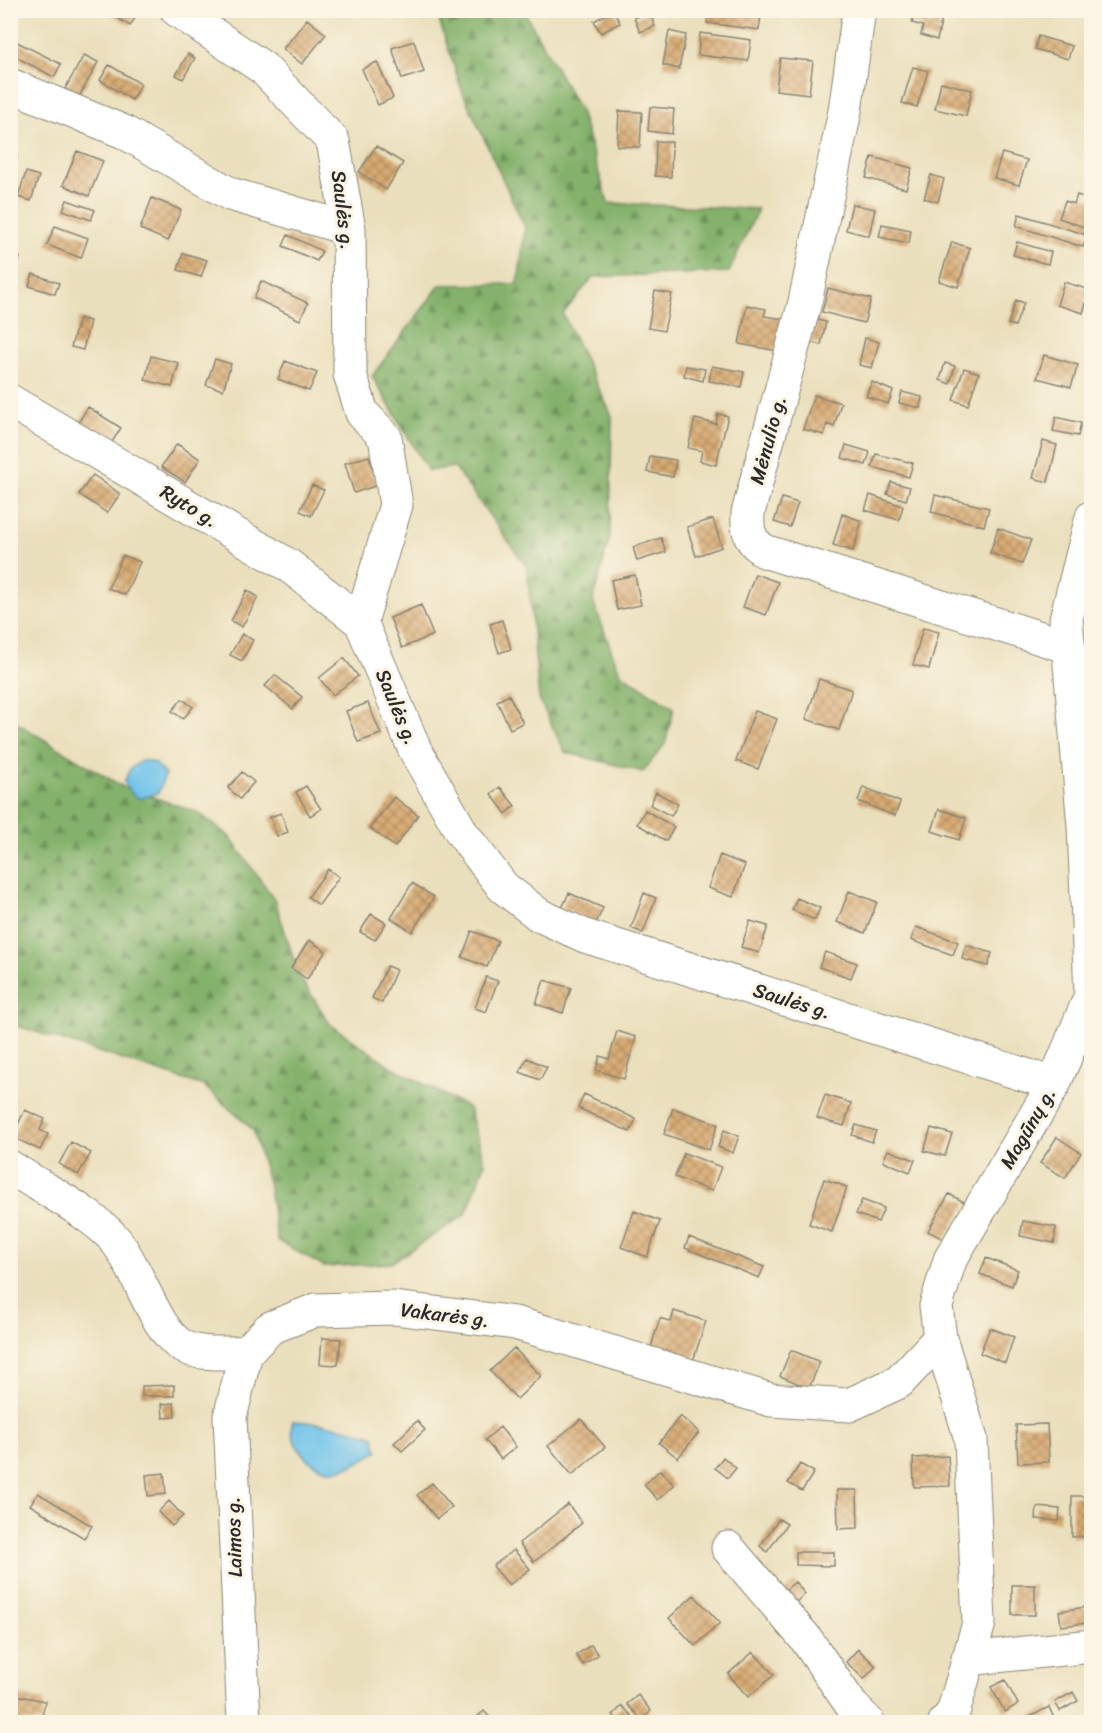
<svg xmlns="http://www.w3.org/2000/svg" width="1102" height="1733" font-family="Sriracha,sans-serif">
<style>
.forest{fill:url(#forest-firs);stroke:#586e4c;stroke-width:1.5}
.water{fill:#6ec3ea;stroke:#4c778a;stroke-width:1.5}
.building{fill:url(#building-cross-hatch)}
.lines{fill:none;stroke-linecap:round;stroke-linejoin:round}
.minor-casing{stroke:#8a8574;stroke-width:35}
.minor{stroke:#fff;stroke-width:33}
.labels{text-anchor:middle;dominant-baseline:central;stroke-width:6;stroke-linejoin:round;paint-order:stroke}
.street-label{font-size:20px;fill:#2b2b2b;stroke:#fcf5e5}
</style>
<defs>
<pattern id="forest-firs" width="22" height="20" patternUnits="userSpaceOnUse" patternTransform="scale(1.5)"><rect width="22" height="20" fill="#84b26c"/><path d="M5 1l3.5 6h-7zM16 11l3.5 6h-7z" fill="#6c9159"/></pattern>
<pattern id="building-cross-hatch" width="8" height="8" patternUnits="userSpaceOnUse" patternTransform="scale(1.5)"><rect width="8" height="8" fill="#d8aa72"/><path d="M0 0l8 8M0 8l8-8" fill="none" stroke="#af8b5e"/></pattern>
</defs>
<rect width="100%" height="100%" fill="#fcf5e5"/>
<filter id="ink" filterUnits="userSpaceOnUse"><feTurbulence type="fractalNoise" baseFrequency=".0167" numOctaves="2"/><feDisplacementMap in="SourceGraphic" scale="12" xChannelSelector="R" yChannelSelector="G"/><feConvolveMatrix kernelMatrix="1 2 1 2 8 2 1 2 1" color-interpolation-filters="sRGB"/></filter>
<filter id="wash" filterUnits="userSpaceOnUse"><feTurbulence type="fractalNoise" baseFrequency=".008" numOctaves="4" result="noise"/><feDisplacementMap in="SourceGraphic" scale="24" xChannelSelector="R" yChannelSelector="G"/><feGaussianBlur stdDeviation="1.35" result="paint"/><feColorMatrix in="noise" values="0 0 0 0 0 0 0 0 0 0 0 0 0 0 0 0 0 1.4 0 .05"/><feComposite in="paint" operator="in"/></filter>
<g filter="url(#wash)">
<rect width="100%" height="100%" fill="#eadfbc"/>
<path class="forest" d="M436,11H524L580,111L608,203L758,209L729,272L593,277L563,314L612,416L610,536L593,601L620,673L674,708L665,744L643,772L565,752L539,699L527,567L454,467L428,471L372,376L440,285L518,284L525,228L462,91Z
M10,719L123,787L197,812L228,835L275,900L299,976L330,1024L392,1067L469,1108L485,1164L466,1214L391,1263L324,1267L277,1240L268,1182L253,1130L204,1086L11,1024Z"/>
<path class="water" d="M142,760L155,763L165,775L158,793L140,799L132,794L124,782L130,769Z
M293,1421C321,1423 347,1426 374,1437L378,1451C364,1459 351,1469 334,1470C313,1472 285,1441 293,1421Z"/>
<g id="blocks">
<path class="building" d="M105,10H140L130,26Z
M613,10L620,23L601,33L594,21Z
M709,10L761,15L759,30L707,23Z
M915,10H944L937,40L921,35L923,26L912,23Z
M649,12L655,26L640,32L634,18Z
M307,19L326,34L302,64L283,49Z
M669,31L686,35L679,69L663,65Z
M700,33L751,40L748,61L698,55Z
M1038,36L1072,46L1068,59L1035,49Z
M15,41L61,64L54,77L10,54Z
M414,41L424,72L402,79L392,48Z
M188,54L195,58L183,79L176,75Z
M84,55L98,62L79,97L65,89Z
M780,58L813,61L809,94L776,90Z
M377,62L393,98L378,105L362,69Z
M109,65L141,84L132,100L100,80Z
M913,67L928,71L917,107L902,103Z
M941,82L972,90L966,116L935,109Z
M650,107L674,109L672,134L648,131Z
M619,111L642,112L640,147L617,146Z
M656,141L672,142L671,177L655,176Z
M376,146L403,163L386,190L359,172Z
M77,151L103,161L89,196L63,185Z
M1002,153L1027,160L1019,185L994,178Z
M10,154L17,156L11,180L10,179Z
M872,157L912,168L906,189L866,178Z
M26,172L39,176L31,201L18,197Z
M931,175L944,179L938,202L924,198Z
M1077,195L1092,200V230L1059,218L1065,201L1074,204Z
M152,198L181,210L168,241L140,229Z
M67,200L95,210L91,220L63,210Z
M852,204L875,209L869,236L846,230Z
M1019,214L1087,235L1083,247L1016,226Z
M882,224L911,230L909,243L879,237Z
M55,226L88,238L81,258L47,245Z
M288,235L322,251L317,261L283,246Z
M952,242L970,248L958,287L939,281Z
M1017,242L1051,252L1048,264L1013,255Z
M183,253L207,260L201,277L178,270Z
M10,255L20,257L16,273L10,272Z
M33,274L59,283L55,294L29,286Z
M10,279L18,281L11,302H10Z
M261,281L308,303L300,320L254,298Z
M1064,282L1090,290L1083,313L1057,305Z
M828,288L871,299L864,323L822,312Z
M655,291L672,294L664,331L648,328Z
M1016,300L1024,303L1015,326L1008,324Z
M747,305L766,309L764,316L784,319L778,351L739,344Z
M79,318L90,321L83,350L71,347Z
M817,320L826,322L821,345L811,342Z
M865,338L879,342L872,368L859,365Z
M1044,355L1078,365L1071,387L1037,378Z
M151,356L179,363L172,387L145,380Z
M215,359L231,364L223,390L206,385Z
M285,361L317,373L309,391L278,379Z
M945,363L955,366L950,384L940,380Z
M686,366L705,369L703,381L684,376Z
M712,366L744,372L741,387L709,381Z
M964,368L979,373L968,405L953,400Z
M872,382L893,391L888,404L866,396Z
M902,392L922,397L920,408L899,403Z
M814,395L841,403L834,427L827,424L824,435L803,429Z
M88,407L121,428L109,447L76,426Z
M718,414L728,416L716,465L700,461L702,451L688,448L695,419L716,424Z
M1056,417L1081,423L1078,436L1053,431Z
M1043,441L1057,445L1048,482L1033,478Z
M177,444L200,459L185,482L161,467Z
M846,445L870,452L866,465L842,458Z
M876,454L913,463L909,477L872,467Z
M369,456L378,485L354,493L345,463Z
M650,456L676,460L673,477L647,472Z
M93,475L120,494L107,513L79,494Z
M891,482L910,487L906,500L887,494Z
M312,485L324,490L311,516L300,511Z
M870,495L903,506L899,520L865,510Z
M935,495L989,508L984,526L931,512Z
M782,498L798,503L790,527L774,522Z
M842,514L862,521L853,551L833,545Z
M713,519L722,547L696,556L687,527Z
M998,528L1031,540L1022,564L990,553Z
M661,538L666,552L637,561L633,547Z
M123,555L140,562L125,595L108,588Z
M755,574L778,582L766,615L743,607Z
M635,575L641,605L617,610L611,580Z
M247,590L258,597L242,627L231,621Z
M421,605L433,635L402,648L390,618Z
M502,620L511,649L499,653L490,624Z
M923,628L939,632L929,669L913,665Z
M242,634L253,640L242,661L230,655Z
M344,658L358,676L333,695L319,678Z
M275,675L302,697L293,709L265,686Z
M819,679L852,690L839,730L806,719Z
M509,695L523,723L510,729L497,701Z
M182,699L193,707L183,719L172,711Z
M368,703L381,734L358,742L346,711Z
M755,711L777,719L758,769L736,761Z
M242,772L254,782L240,799L228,788Z
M306,786L321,809L310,816L296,792Z
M500,787L515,806L506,814L491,794Z
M863,787L900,802L895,816L858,801Z
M656,792L678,804L671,816L650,805Z
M394,797L418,815L395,847L370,828Z
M939,809L966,818L959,840L932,831Z
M645,810L674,827L666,841L637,824Z
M281,813L288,832L277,836L270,817Z
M720,855L745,865L733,897L708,888Z
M328,869L339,877L319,905L308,897Z
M412,883L434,897L412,932L391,918Z
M849,891L877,902L865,933L837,922Z
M569,893L603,908L596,923L562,908Z
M644,893L656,898L643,933L631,928Z
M797,898L820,908L815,920L792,910Z
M371,914L386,923L375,940L360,932Z
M750,921L768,926L759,953L741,947Z
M916,927L958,942L953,955L911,940Z
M472,931L498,941L487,967L462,957Z
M309,940L326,951L307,979L291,968Z
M966,945L992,953L988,966L962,959Z
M825,952L857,963L851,978L819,967Z
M387,966L396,970L382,1003L372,998Z
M486,977L498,981L486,1012L475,1008Z
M544,980L571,988L563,1013L536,1004Z
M617,1031L636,1037L624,1079L596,1070L600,1056L609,1059Z
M527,1058L547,1067L540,1080L520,1072Z
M584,1094L636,1119L630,1132L578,1108Z
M825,1095L851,1103L844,1126L817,1118Z
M673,1108L718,1124L709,1150L664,1134Z
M25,1110L45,1119L40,1130L48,1134L40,1150L12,1137Z
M856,1125L876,1131L872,1142L852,1135Z
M931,1128L952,1134L945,1156L924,1151Z
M724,1130L739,1136L733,1153L718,1147Z
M1057,1137L1081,1153L1065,1178L1040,1163Z
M71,1142L91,1153L78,1175L59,1164Z
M888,1150L915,1160L910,1172L883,1161Z
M684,1153L721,1167L712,1191L675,1177Z
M824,1179L847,1187L832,1232L809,1224Z
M949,1194L966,1203L945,1240L928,1231Z
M862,1200L884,1208L878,1222L856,1214Z
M634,1211L660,1221L647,1257L621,1247Z
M1023,1221L1056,1227L1054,1243L1020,1236Z
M689,1237L764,1267L759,1278L685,1248Z
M986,1258L1018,1270L1012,1286L980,1274Z
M674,1311L706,1321L693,1361L651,1347L660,1318L671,1322Z
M990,1328L1014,1337L1005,1363L980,1353Z
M322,1338L341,1339L338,1365L320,1364Z
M514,1348L541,1376L517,1399L490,1371Z
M791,1350L820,1362L809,1388L780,1376Z
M174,1385V1396H142V1386Z
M174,1403L175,1417L163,1418L162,1404Z
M680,1416L699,1432L678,1458L659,1443Z
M581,1419L605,1447L572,1475L548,1446Z
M417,1421L425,1430L402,1451L394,1443Z
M1047,1424L1049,1462L1018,1463L1016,1425Z
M500,1427L516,1447L501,1459L485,1440Z
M948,1456L950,1486L914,1487L913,1458Z
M723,1457L736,1468L728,1478L715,1468Z
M800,1464L814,1472L802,1491L788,1483Z
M660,1470L674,1485L658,1500L644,1485Z
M164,1473L166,1494L148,1496L146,1475Z
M432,1483L452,1507L437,1519L417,1495Z
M837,1490H857L858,1528L838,1529Z
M38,1493L92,1526L84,1538L30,1505Z
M1072,1496H1087V1536L1072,1537Z
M169,1501L183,1516L172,1526L158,1512Z
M568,1504L582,1523L534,1562L519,1543Z
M1037,1507L1060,1509L1059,1521L1036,1519Z
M779,1519L787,1524L767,1552L760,1546Z
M514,1550L530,1569L509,1585L493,1566Z
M796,1552H834V1566L796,1565Z
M795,1582L805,1594L794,1604L784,1591Z
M1012,1585H1035V1615H1012Z
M694,1595L720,1623L695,1646L669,1618Z
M1086,1607L1088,1623L1061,1626L1059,1611Z
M591,1645L598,1655L583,1665L576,1655Z
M858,1649L876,1666L864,1679L846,1662Z
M753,1652L774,1675L748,1697L728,1674Z
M1005,1680L1018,1704L1005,1712L991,1687Z
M1073,1692L1078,1701L1060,1711L1055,1702Z
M11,1694L45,1701L41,1722H10Z
M638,1695L651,1711L642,1720L627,1704Z
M622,1706L637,1721L635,1722H621L613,1715Z
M1049,1707L1053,1716L1041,1722H1029L1027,1718Z
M484,1711L494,1722H471Z"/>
</g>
</g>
<g filter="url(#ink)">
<use href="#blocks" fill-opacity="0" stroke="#8a8574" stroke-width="1.5"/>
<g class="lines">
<g class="minor-casing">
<path id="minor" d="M177,10L263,68L333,141L349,229L350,374L362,413L385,437L396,505L361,622L415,750L462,833L503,887L539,915L585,936L1054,1084
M859,10L845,111L805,302L748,513C747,531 749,540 764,551L1069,647
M10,85L124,132L230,194L349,229
M10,401L288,565L361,622
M10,1167C40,1187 94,1214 116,1241C138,1268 155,1330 182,1346C200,1356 226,1352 246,1353L270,1328L316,1310L394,1308L515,1323L771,1400L849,1405L899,1382L940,1338
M728,1548L806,1639L852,1706L868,1722
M968,1659L1092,1646
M244,1722L230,1417L246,1353
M945,1722L953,1713L979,1623L971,1439L940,1338L936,1306L950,1260L1054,1084L1091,995L1084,826L1066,619L1092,517"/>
</g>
<use href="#minor" class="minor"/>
</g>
</g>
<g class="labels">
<g class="street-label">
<text transform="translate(343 210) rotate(83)">Saulės g.</text>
<text transform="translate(768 440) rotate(-75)">Mėnulio g.</text>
<text transform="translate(189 506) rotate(31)">Ryto g.</text>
<text transform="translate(397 707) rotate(67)">Saulės g.</text>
<text transform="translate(792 1001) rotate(17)">Saulės g.</text>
<text transform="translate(1028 1128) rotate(-60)">Magūnų g.</text>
<text transform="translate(445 1315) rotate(7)">Vakarės g.</text>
<text transform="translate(234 1537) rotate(-92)">Laimos g.</text>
</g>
</g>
<rect width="1102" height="1733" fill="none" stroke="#fcf5e5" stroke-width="36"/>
</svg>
